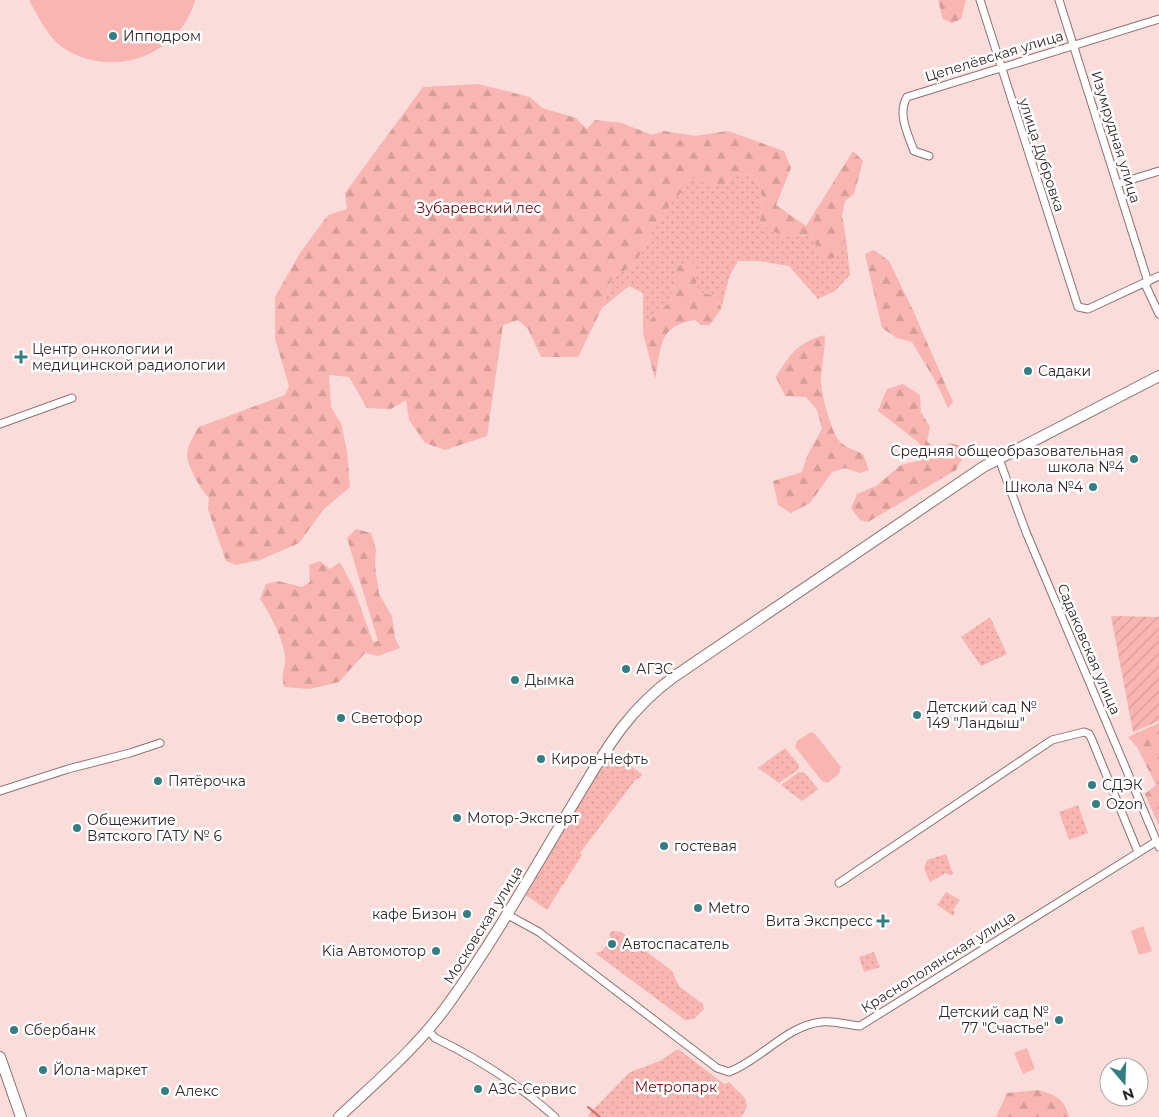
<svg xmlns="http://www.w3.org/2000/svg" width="1159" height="1117" font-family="Montserrat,sans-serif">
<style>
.grass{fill:url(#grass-dots)}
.forest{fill:url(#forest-firs)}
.garden{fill:url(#garden-furrows)}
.pitch{fill:#f9b5b1}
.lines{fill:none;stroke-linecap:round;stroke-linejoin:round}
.stream{stroke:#d26d6c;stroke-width:2}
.minor-casing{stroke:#8c7170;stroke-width:9}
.secondary-casing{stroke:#8c7170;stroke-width:12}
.minor{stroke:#fff;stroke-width:7}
.secondary{stroke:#fff;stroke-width:10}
.poi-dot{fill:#347d82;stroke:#fff;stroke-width:2}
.labels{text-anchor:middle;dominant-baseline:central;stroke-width:5;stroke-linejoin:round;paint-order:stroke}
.poi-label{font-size:14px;fill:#322626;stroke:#fff;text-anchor:start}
.street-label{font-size:14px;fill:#322626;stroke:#fff}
.park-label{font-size:14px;fill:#6b0c17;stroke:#fff}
</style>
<defs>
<pattern id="grass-dots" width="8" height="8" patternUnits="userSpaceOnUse" patternTransform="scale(1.25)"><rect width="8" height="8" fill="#f9b5b1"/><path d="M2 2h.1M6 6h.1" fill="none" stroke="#d69c98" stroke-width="1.8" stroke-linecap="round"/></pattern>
<pattern id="forest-firs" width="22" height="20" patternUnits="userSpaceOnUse" patternTransform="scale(1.25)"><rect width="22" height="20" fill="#f9b5b1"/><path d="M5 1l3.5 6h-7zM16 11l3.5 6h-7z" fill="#d69c98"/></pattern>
<pattern id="garden-furrows" width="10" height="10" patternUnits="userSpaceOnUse" patternTransform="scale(1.25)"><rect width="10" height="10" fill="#f9b5b1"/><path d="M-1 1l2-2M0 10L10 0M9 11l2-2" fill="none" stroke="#d69c98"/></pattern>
</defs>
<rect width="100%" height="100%" fill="#fadcda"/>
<path class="grass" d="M734,174L756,176L762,196L760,223L780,235L814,236L834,258L846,239L850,275L835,291L818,299L789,266L759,261H738L730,275L721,309L717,296L698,292L692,260L677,268L671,302L650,320L643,333V293L629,286L602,308L612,277L633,266L647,244L657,220L694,176L708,186H725Z
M990,617L1007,654L981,666L961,637Z
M785,748L799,765L798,770L779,783L758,768Z
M616,756L642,774L640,778L636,779L580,853L582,855L547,910L526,895L607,757Z
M799,772L805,773L818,789L802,801L781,785Z
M1078,805L1088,833L1069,840L1059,812Z
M946,854L953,874L949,875L946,873L930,882L924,868L927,860Z
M946,892L960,900L953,910L955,912L953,916L937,905Z
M612,931L621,932L672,971L679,986L703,1004L704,1009L694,1019L685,1020L595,953L602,951L611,939L609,934Z
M874,952L880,967L864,972L859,957Z
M678,1049L724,1084L729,1082L745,1098L747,1107L741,1117H591L588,1115L630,1072L660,1061Z"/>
<path class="forest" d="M938,0H966L961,19L952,23L943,19Z
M478,84L530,97L542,108L576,118L587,129L595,120L622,123L652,135L664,131L695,136L728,131L784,151L791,168L776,205L806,226L853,151L863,161L854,194L845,201L842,215L846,239L834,258L819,261L814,236L780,235L760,223L762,196L756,176L734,174L725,186H708L694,177L657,220L647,244L633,266L612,277L602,308L578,357H541L528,329L518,320L503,325L487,436L445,450L425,443L409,420L406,400L391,409L367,408L349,377L329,375L331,407L341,423L347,451L350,487L324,509L299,543L260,560L236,565L226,561L208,509L209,498C201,490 188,467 187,456C187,445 194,435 199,427L285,395L289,386L275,339V297L300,253L328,215L347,209L345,193L423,87Z
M874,250L889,261L912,308L953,402L948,408L936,382L912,342L897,338L882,328L865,254Z
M692,259L698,292L717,296L721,309L710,325H701L695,320C657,326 662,347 655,379L643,333L650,320L671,301L677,267Z
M825,335C825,349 822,363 821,377C820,391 830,426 837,438C843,447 854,450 863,454L869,470L860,473L845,468L832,472L810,503L791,513L778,505L773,481L802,472L807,456L822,429L817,410L806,397L785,396L776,377C790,354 798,342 825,335Z
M903,384L920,395L921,412L930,427L927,441L938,452L950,443L968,448L956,470L868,522L860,520L851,508L857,494L876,486L901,465L921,460L925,451L918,442L878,411L887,389Z
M356,529L371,533L376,549L375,566L379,594L392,616L395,638L400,648L378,656L365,653L339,682L310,689L284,687C280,671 287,667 285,656C282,636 271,616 260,599L266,584L278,581L302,587L310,582L309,565L320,561L330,569L340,562L354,589L373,642L378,641L347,538Z
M1159,723V826L1145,794L1156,785L1137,747L1128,737Z
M1038,1090C1054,1094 1065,1099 1069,1117H996L1007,1093Z"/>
<path class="garden" d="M1111,616L1159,617V721L1133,732Z"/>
<path class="pitch" d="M29,0H195C180,57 110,80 62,47C47,36 38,16 29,0Z
M811,732L815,734L841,767L839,774L827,783L822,781L795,747L797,741Z
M1143,926L1152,951L1139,955L1131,931Z
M1027,1048L1035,1069L1023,1074L1014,1053Z"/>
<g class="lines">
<path class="stream" d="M588,1107L600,1117"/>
<g class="minor-casing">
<path id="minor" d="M980,0L1078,307L1088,309L1159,276
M1059,0L1148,282
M929,156L914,151C908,134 897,114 907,97L1159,19
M1117,184L1159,171
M1145,284L1159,314
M0,424L72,398
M999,459L1026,532L1159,847
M0,791L68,769L130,753L160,743
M839,883L1052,740L1084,732L1089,734L1092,740L1138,852
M506,914L539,932L717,1068L729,1072C761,1060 786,1026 821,1022C834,1020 846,1025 860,1026L1157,841
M428,1030L435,1038C479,1059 518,1084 555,1117"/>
</g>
<g class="secondary-casing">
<path id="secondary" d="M0,1057L21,1117
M339,1117C377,1081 418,1047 449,1003C492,943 529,878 567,814C601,759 621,715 675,676L983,467L1159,376"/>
</g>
<use href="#minor" class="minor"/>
<use href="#secondary" class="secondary"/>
</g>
<g class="poi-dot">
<circle cx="113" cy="36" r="5"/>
<path d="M18.5 349.5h5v5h5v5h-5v5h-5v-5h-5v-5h5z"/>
<circle cx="1028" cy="371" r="5"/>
<circle cx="1134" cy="459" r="5"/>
<circle cx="1093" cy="487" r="5"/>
<circle cx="626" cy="669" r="5"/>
<circle cx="515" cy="680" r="5"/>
<circle cx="917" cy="715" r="5"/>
<circle cx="341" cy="718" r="5"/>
<circle cx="541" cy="759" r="5"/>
<circle cx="158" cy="781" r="5"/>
<circle cx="1092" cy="785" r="5"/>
<circle cx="1096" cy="804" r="5"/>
<circle cx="457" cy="818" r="5"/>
<circle cx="77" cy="828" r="5"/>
<circle cx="664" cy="846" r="5"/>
<circle cx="698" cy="908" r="5"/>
<circle cx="467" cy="914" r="5"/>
<path d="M880.5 913.5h5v5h5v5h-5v5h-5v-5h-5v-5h5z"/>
<circle cx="612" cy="944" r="5"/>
<circle cx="436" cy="951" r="5"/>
<circle cx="1059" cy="1020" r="5"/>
<circle cx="14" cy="1030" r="5"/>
<circle cx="43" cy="1070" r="5"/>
<circle cx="478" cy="1089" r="5"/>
<circle cx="165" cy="1091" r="5"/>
</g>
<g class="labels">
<g class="poi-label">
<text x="123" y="36">Ипподром</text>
<text x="32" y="349">Центр онкологии и<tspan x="32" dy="16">медицинской радиологии</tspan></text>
<text x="1038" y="371">Садаки</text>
<text x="1124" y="451" text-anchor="end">Средняя общеобразовательная<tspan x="1124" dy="16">школа №4</tspan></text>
<text x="1083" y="487" text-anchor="end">Школа №4</text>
<text x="636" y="669">АГЗС</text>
<text x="525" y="680">Дымка</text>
<text x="927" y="707">Детский сад №<tspan x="927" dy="16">149 "Ландыш"</tspan></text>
<text x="351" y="718">Светофор</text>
<text x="551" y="759">Киров-Нефть</text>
<text x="168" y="781">Пятёрочка</text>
<text x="1102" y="785">СДЭК</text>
<text x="1106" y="804">Ozon</text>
<text x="467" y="818">Мотор-Эксперт</text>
<text x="87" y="820">Общежитие<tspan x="87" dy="16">Вятского ГАТУ № 6</tspan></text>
<text x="674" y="846">гостевая</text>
<text x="708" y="908">Metro</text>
<text x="457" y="914" text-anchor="end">кафе Бизон</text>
<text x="873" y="921" text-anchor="end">Вита Экспресс</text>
<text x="622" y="944">Автоспасатель</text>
<text x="426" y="951" text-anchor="end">Kia Автомотор</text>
<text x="1049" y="1012" text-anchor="end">Детский сад №<tspan x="1049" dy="16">77 "Счастье"</tspan></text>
<text x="24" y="1030">Сбербанк</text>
<text x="53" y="1070">Йола-маркет</text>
<text x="488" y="1089">АЗС-Сервис</text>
<text x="175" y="1091">Алекс</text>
</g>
<g class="street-label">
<text transform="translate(994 56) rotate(-17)">Цепелёвская улица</text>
<text transform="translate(1116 137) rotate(73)">Изумрудная улица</text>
<text transform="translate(1042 155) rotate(72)">улица Дубровка</text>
<text transform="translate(1089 649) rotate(67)">Садаковская улица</text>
<text transform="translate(483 925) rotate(-58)">Московская улица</text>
<text transform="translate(938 962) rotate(-32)">Краснополянская улица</text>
</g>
<g class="park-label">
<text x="479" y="208">Зубаревский лес</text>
<text x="676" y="1087">Метропарк</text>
</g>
</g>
<g transform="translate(1124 1082) rotate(161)"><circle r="24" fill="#ffffff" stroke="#ada8a8"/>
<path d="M0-4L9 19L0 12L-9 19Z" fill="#347d82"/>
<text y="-8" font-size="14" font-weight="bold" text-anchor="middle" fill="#322626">N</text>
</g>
</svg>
